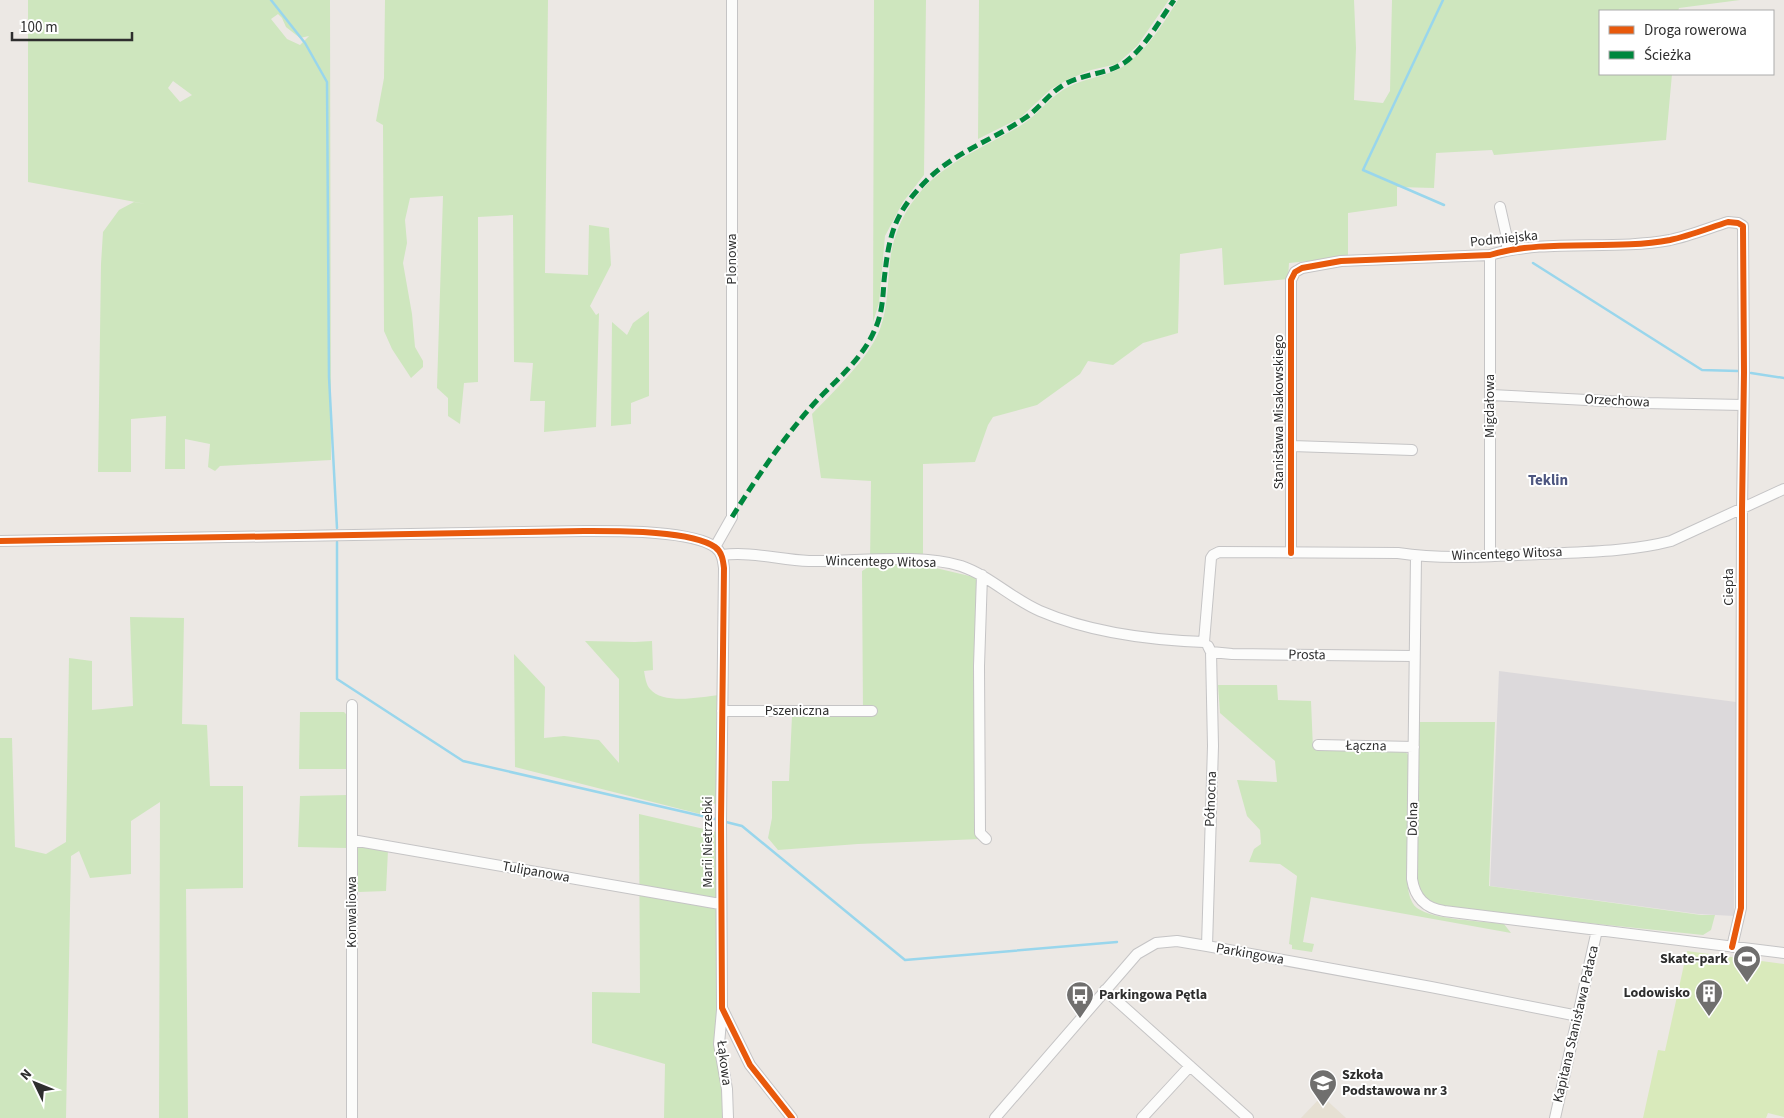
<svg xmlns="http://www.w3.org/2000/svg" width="1784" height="1118" font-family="'Source Sans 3',sans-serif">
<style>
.industrial{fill:#dcd9db}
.education{fill:#e6e0d3}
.green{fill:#cee6be;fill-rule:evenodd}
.pitch{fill:#d9eabb}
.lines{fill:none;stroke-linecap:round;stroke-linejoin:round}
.stream{stroke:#99d6ec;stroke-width:2.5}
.minor-casing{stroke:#c5c4c5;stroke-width:12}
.minor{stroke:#fcfcfb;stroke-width:10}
.quiet{stroke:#00873e;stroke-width:5;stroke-dasharray:10 5;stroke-linecap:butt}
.cycleway-casing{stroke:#fff;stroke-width:9}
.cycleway{stroke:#e8590c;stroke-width:6}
.labels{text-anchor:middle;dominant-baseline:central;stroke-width:4;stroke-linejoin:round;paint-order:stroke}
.street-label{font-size:14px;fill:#2e2e2e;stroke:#fff}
.poi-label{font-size:14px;font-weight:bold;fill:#2e2e2e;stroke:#fff;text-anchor:end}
.neighbourhood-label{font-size:15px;font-weight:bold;fill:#4d5680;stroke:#fff}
</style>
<rect width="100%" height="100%" fill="#ece8e4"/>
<path class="industrial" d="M1499,671L1736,702L1734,916L1698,914L1490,886Z"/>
<path class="education" d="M1322,1096L1346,1118H1301Z"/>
<path class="green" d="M28,0H330L331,460L220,466L215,471L208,467L210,444L185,439V469H165L166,416L131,419V472H98L101,264L103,232L119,210L134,202L146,204L28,182ZM278,14L282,18L286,27L300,38L309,36L300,45L287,39L271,19ZM173,81L192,95L180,102L168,88Z
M385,0H548L545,273L588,275L589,225L609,228L611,265L590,306L596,315L599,313L596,427L544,432L545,401H530L533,363L514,362L513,215L478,217V382L464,383L460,424L448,416V398L437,388L443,196L410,198L405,220L407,243L403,263L412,314L415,347L423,361V367L411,378L392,349L384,331L383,125L376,121L384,78Z
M874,0H926L924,175L903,202L885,236L879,303L873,322Z
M979,0H1169L1137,46L1117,64L1091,70L1069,79L1051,89L1020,118L978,139Z
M1178,0H1354L1356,48L1354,100L1383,103L1390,91L1392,0H1740L1679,8L1678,11H1600V74H1672L1666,140L1494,155L1492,150L1436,153L1434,188L1397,187V206L1348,213V257L1289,263L1288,279L1224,285L1222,248L1180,254L1178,333L1143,343L1113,365L1088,361L1080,374L1037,405L993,417L988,425L975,462L923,464V565L978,578L980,839L858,844L778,850L768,838L772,818V781H789L792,716L863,715L862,571L870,566L871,481L821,478L812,414C833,392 870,357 880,329C889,305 887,279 891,254C895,230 906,208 922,190C950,159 988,146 1023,124C1040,113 1051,95 1070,86C1088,77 1113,76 1129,62C1150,46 1164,22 1178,0Z
M649,311V396L631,403V424L611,426L612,322L627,335L633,323Z
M130,617L184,618L182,724L207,725L210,786H243V888L186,889L188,1118H159L160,802L131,821V874L90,878L79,851L71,856L66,1118H0V738H12L15,847L46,854L66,842L69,658L92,661V710L133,706Z
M585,641L635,642L652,641L653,670L644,671C645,676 646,685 650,689C663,705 701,697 719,695L717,802L710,807L704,815L515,767L514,654L545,687L544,738L564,736L599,740L619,763V679Z
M1218,685H1277L1278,700L1311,701L1313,749H1403L1409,756L1407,879C1408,889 1409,902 1417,908C1433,920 1483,921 1504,924L1511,933L1311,897L1303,942L1314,944L1312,952L1292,949V945L1289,944L1297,876L1280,864L1249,862L1254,849L1261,844L1260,830L1247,816L1237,780L1277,782L1275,761L1220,713Z
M300,712H344L347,715L346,769H299Z
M1418,722H1495L1489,886L1701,915H1715L1711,930L1703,935L1464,910L1449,908L1428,902L1417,887Z
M347,795L346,848L298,847L300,796Z
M639,814L717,832L716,1042L724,1092V1118H664L665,1064L592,1043V992L640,993Z
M359,846L388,850L386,891L359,892L356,890V851Z"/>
<path class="pitch" d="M1687,951L1784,964V1117L1768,1113L1766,1118H1643L1658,1050L1665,1051Z"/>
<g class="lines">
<path class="stream" d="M271,0L305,43L327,82L329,377L337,528
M1443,0L1363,170L1444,205
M1533,263L1702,370L1738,371
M1751,373L1784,378
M337,542V679L463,761L715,819
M726,822L742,826L905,960L1117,942"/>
<g class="minor-casing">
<path id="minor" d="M1500,207L1507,238V250
M1491,395L1645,403L1743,405
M1292,446L1412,450
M0,541L584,531C615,531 691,530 715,547C722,552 723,560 724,568L721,821L722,1008L750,1065L792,1118
M715,547L732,517V0
M1291,553V280L1295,272L1302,268L1341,261L1490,255C1547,238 1611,251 1670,240C1689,236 1709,228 1728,222L1738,223L1743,226L1744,372L1742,510L1741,908L1732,947
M722,555C751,551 780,560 809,561C855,562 918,553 961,566C990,576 1012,599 1040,611C1091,633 1150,640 1204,642
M1416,556L1412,879C1415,898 1425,908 1444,911L1784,953
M1490,556V255
M982,575L979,666L980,833L986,839
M1204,642L1211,558L1213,555L1219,552L1398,553C1444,560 1492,556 1539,554C1582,552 1629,552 1671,541L1784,489
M1208,646L1211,652L1232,654L1414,656
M352,705V1118
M722,711H872
M1318,745L1414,747
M352,840L720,904
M1207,946L1213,746L1211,652
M1105,990L1248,1118
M722,1010L719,1044L727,1089L728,1118
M995,1118L1137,954L1156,943L1177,941L1207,946L1431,987L1578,1016
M1142,1118L1190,1066
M1555,1118L1597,930"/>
</g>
<use href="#minor" class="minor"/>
<path class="quiet" d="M732,517C756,479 781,441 811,407C833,382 862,361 875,329C882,315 883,297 884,281C889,236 893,214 927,180C955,152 993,140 1025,118C1040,108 1049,93 1065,84C1085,73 1111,74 1128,60C1147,44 1160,20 1174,0"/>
<g class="cycleway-casing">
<path id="cycleway" d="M0,541L584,531C615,531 691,530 715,547C722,552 723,560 724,568L721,821L722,1008L750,1065L792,1118
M1291,553V280L1295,272L1302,268L1341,261L1490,255C1547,238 1611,251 1670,240C1689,236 1709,228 1728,222L1738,223L1743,226L1744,372L1742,510L1741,908L1732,947"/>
</g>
<use href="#cycleway" class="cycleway"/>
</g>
<defs>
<g id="stadium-pin" transform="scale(1.4375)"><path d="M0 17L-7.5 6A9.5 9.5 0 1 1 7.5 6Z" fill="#706f6e" stroke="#fff"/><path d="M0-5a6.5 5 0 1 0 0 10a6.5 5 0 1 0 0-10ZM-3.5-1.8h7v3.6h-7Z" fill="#fff"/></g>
<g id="building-pin" transform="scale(1.4375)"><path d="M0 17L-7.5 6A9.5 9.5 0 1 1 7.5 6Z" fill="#706f6e" stroke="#fff"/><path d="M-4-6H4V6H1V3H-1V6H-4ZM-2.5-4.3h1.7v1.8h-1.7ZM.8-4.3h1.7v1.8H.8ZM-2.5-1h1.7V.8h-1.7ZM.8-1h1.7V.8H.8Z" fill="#fff"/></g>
<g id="bus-pin" transform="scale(1.4375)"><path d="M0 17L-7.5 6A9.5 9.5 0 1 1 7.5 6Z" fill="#706f6e" stroke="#fff"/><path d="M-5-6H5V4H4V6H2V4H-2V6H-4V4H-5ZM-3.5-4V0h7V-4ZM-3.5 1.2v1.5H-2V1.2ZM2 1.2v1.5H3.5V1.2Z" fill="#fff"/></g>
<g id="school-pin" transform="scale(1.4375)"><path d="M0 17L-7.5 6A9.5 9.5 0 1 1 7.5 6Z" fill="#706f6e" stroke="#fff"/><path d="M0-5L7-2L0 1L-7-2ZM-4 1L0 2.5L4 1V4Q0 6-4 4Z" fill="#fff"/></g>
</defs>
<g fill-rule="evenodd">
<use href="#stadium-pin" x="1747" y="959"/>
<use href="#building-pin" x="1709" y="993"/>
<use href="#bus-pin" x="1080" y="995"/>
<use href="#school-pin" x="1323" y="1083"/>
</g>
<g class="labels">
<g class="street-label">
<text transform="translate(1504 239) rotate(-6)">Podmiejska</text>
<text transform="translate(732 259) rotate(-90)">Plonowa</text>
<text transform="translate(1617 401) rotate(3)">Orzechowa</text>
<text transform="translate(1490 406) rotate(-90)">Migdałowa</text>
<text transform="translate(1279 412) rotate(-90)">Stanisława Misakowskiego</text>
<text transform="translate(1507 554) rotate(-2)">Wincentego Witosa</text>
<text transform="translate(881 562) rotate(1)">Wincentego Witosa</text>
<text transform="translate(1729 587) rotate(-90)">Ciepła</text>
<text transform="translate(1307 655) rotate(1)">Prosta</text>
<text x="797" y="711">Pszeniczna</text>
<text transform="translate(1366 746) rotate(1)">Łączna</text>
<text transform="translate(1211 799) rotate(-88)">Północna</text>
<text transform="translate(1413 819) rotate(-89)">Dolna</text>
<text transform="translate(708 842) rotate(-90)">Marii Nietrzebki</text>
<text transform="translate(536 872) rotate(10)">Tulipanowa</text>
<text transform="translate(352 912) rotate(-90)">Konwaliowa</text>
<text transform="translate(1250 954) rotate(10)">Parkingowa</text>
<text transform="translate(1576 1024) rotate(-77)">Kapitana Stanisława Pałaca</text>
<text transform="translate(724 1063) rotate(83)">Łąkowa</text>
</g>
<g class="poi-label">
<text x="1728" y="959">Skate-park</text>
<text x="1690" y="993">Lodowisko</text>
<text x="1099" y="995" text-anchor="start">Parkingowa Pętla</text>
<text x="1342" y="1075" text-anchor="start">Szkoła<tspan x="1342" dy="16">Podstawowa nr 3</tspan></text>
</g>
<g class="neighbourhood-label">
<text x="1548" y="480">Teklin</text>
</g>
</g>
<rect x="1599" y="10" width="175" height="65" fill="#ffffff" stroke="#ababab"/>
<rect x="1609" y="26" width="25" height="8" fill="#e8590c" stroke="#ababab"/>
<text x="1644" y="35" font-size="15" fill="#2e2e2e">Droga rowerowa</text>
<rect x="1609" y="51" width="25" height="8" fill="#00873e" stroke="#ababab"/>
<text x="1644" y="60" font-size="15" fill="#2e2e2e">Ścieżka</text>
<g transform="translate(35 1083) rotate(313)" stroke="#ffffff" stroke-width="4" paint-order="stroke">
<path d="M0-4L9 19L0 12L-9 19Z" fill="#2e2e2e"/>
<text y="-8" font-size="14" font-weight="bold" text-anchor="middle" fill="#2e2e2e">N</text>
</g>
<path d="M12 32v8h120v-8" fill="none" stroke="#2e2e2e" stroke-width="2.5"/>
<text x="20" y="32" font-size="15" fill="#2e2e2e" stroke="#ffffff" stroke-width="4" paint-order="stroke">100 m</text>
</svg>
